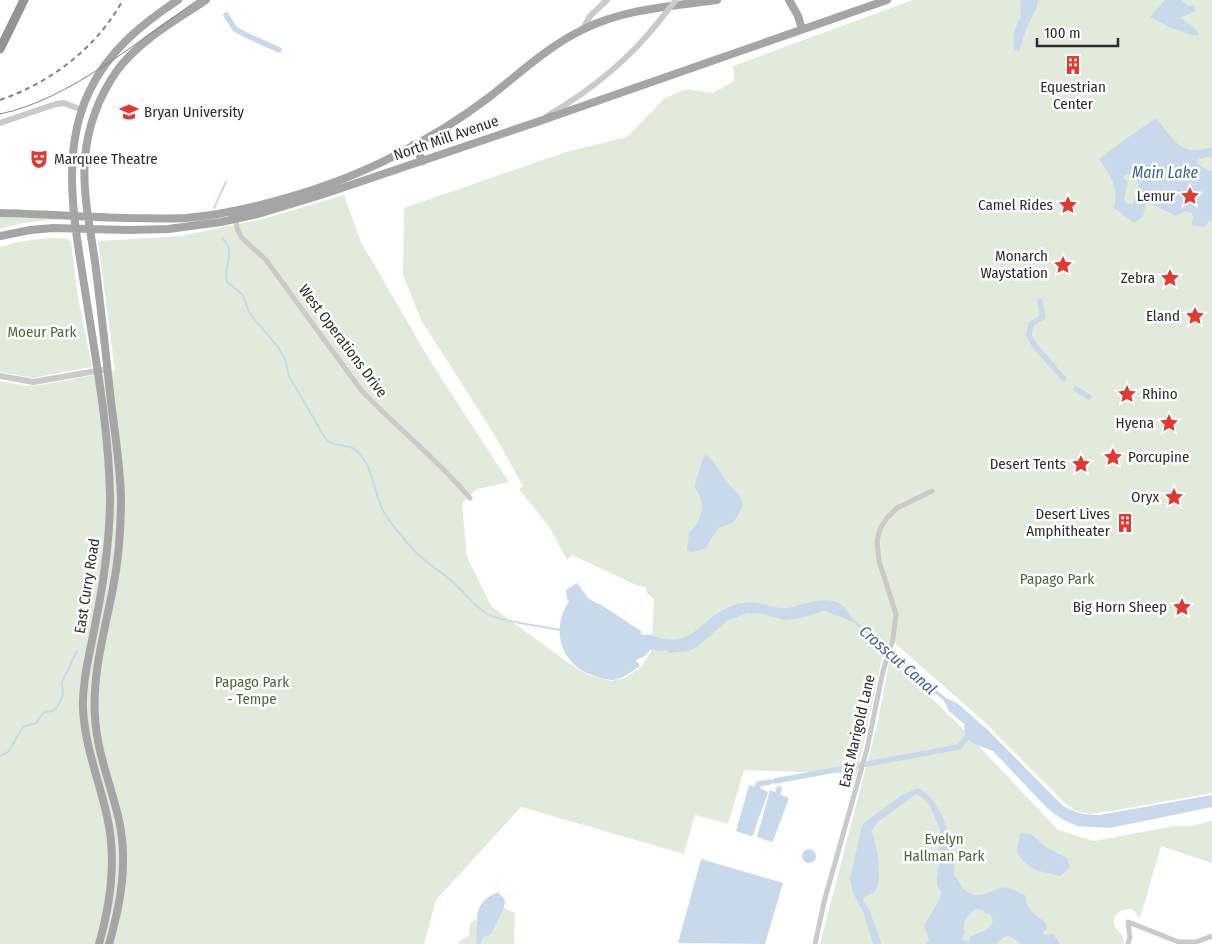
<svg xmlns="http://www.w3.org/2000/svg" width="1212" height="944" font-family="'Fira Sans Condensed',sans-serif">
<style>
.green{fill:#e2ebdb}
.water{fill:#c7d9ea;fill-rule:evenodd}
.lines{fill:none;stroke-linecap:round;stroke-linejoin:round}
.stream{stroke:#c7d9ea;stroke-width:2}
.canal{stroke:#c7d9ea;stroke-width:5.5}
.minor{stroke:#cacaca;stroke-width:5}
.tertiary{stroke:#cacaca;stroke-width:6}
.primary{stroke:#a5a5a5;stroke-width:8}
.motorway{stroke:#949494;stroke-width:9}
.tram{stroke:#828282;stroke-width:1}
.rail{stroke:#828282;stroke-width:2;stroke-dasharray:5 4;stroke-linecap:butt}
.tertiary-bridge{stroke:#cacaca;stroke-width:6}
.labels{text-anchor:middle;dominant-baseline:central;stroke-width:5;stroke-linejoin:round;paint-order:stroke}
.poi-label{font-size:15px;fill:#2d2d2d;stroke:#fff;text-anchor:end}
.street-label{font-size:15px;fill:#2d2d2d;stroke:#fff}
.park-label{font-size:15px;fill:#4b683c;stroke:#fff}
.water-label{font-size:16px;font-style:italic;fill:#3d658d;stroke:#fff}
</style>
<rect width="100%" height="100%" fill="#fff"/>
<path class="green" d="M913,0H1212V793L1112,811L1090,814L1076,811L1066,804L994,732L989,726L890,639L882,659L857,774L744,770L728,824L695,815L684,854L521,807L436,900L424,944H0V381L26,386L42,385L115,371L98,241L181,236L263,219L344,195L361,242L432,364L509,482L477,489L462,503L467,557L492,607L570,664L589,675L611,681L625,678L641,667L651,652L654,599L647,593L646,587L638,586L572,555L567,560L550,528L519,489L523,486L492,431L421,320L403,275L404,208L566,152L627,137L665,98L686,89L713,93L734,81L733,66Z
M0,217L58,219L23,223L0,229Z
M48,238H66L71,242L78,297L92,367L32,378L0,372V247L18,242Z
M890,658L959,725L1058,830L1094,841L1174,826H1191L1212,821V863L1161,846L1140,918L1132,909C1123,909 1109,914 1115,926C1119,934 1125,934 1123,944H820L878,721Z
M504,908L515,913L514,944H481L483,937Z
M476,919V944H458L459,941L469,936L470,923Z"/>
<path class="water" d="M1020,0H1038L1037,7L1027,27L1019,51L1014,50V32L1021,16Z
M1165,0H1181L1187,5L1194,6L1196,11L1180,18L1192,26L1199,33L1197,36L1173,29L1150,17Z
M1156,118C1167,130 1174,147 1192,150C1198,151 1206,148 1212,148V156L1198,159L1197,164L1210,171L1212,170V218L1204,227L1191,225L1193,217L1192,213L1185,211L1176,216L1152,204L1146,202L1143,217L1134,223L1114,208C1119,186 1111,177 1099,159L1127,138ZM1126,174L1135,176L1139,185L1133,204H1127L1124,199L1128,182L1123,178Z
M704,455L708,456L712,460L726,481L740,496L743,506L734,522L719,528L713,536L706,548L699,551L690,552L687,550L689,533C699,524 705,510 700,497C699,493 695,490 695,486C695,482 703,461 704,455Z
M577,583L588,598L598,604H600L641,631V634C645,636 646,634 651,635C694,652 698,618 732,606C754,598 760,605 780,608C787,609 793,607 799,605C813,601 830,596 843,606C847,609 850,615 853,619L946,698L957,703L989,731L1062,805C1075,813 1084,815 1099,815L1212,795V807L1110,828L1077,826L1060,818L1047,808L993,751L974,744L965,736L964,724L949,711L944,701L853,622L828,612L824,611L801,618L784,620L763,614L747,613L727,621L697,647L689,651L669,653L666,650L661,651L651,649L645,656L636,660L640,666C632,671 623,679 613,680C608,680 602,678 598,677C562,668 549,632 569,601L567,599L566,590Z
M749,785L758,787L768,792C764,807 757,820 753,835L751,836L736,831Z
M918,788C941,802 946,823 951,848C953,857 955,865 954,875C960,881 961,889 969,893C981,899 989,891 1000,888C1008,886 1018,892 1026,896C1025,909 1035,915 1045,922L1047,929L1043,932L1044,935L1053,934L1060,944H1021L1013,938L1009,936L1002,938L997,944H926L929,940L924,925L939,901L941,892L937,885V877L939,865L940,829L929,804L922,797L916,794L878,822L871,831C877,841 884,883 874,892C872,894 867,896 864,897L863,901L869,909L881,942V944H873L864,914L853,893L850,878L862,826L865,822L902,795ZM976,909L983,910L985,914H990C1000,928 978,932 970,937L969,942L963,940L962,937L965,933C962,921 966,916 976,909Z
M770,790L789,798L773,841L772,842L757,837Z
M1020,833L1031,834L1046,847L1067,858L1070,868L1060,876C1039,871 1030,871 1017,853Z
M802 856a7 7 0 1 1 14 0a7 7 0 1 1-14 0Z
M701,859L783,883L765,944L678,943Z
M498,892L505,900L504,908L491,934L483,937L481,944H476C478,920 471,903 498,892Z"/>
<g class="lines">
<path class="stream" d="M214,208L226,182
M222,238C238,254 222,265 227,282L242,294L250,314L278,347L285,359L289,376L325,438C334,450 348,441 358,452C376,472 373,495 385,514C393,526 412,550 422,558C433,568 444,573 455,584C467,595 477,610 492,616C514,624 538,625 560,630
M0,756L8,752L23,727L36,723L44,712L53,711L57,707L63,695L62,682L77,651"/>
<path class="canal" d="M226,15L235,29L246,35L279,50
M1040,301L1043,317L1031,324L1029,335L1034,345L1064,379
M1076,389L1089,397
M775,781L959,747L970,733
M758,787V784L770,782
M778,793L779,789"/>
<path class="minor" d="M236,216L237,228L241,237L266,260L361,390C396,427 437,459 470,498
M815,944L824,902L867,749L883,671L893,639L896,614L879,561L877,541L880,529L887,518L897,508L932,491
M1128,944L1130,937L1128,922L1179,942H1196L1212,936"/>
<path class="tertiary" d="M583,29L590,16L607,0
M547,116C590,91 629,60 660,20
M0,123L56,104L64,103L82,110
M0,376L33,382L108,369"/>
<path class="primary" d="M789,0L798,16L802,29
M413,145L423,161
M0,213C43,214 85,217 128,218C147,218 166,219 186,218C252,212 337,186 396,155C428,139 459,120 488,98C518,75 547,47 582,30C623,9 672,6 717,0
M0,236L30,230L53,228L129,230L168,229L221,222L258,214L321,195L537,122L887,0
M99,944C111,902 117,859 107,816C99,780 85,747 83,709C82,679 91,649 96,620C104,580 110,538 110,497C109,432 97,367 87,303C77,235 58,157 89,92C108,51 142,24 178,0
M109,944C121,903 128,862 119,820C111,785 97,753 95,717C92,673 105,630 113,588C119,558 121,527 121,497C120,465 115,434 111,402C106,355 101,308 95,262C90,227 82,191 85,157C88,126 99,97 116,72C138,41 175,21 206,0"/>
<path class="motorway" d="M0,49L24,0"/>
<path class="tram" d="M0,114C69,100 140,39 198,0"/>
<path class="rail" d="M0,100C52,82 96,48 123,0"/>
<path class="tertiary-bridge" d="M660,20L676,0"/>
</g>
<defs>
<g id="building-bare" transform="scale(1.5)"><path d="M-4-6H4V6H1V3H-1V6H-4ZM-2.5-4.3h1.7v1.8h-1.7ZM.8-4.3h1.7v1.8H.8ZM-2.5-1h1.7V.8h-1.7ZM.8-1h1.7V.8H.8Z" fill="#e23832" stroke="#fff" stroke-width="2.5" paint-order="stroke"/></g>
<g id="university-bare" transform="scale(1.5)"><path d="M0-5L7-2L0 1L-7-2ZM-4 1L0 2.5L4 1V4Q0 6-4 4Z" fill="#e23832" stroke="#fff" stroke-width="2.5" paint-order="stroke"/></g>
<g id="theatre-bare" transform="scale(1.5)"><path d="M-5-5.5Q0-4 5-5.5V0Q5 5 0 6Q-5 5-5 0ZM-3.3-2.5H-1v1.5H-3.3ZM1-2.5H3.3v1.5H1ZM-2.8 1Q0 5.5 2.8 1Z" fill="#e23832" stroke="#fff" stroke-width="2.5" paint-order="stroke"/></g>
<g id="sight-bare" transform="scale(1.5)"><path d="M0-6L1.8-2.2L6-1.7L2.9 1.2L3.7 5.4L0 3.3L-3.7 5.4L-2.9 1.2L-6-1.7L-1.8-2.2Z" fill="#e23832" stroke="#fff" stroke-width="2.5" paint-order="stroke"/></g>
</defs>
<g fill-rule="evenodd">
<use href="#building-bare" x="1073" y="65"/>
<use href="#university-bare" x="129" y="112"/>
<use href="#theatre-bare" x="39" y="159"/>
<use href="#sight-bare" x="1190" y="196"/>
<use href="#sight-bare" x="1068" y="205"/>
<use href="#sight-bare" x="1063" y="265"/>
<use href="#sight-bare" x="1170" y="278"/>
<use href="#sight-bare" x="1195" y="316"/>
<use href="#sight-bare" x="1127" y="394"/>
<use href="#sight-bare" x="1169" y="423"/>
<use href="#sight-bare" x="1113" y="457"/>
<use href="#sight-bare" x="1081" y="464"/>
<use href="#sight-bare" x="1174" y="497"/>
<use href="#building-bare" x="1125" y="523"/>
<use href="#sight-bare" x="1182" y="607"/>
</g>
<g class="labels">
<g class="poi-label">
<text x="1073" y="87" text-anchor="middle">Equestrian<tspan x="1073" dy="17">Center</tspan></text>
<text x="144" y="112" text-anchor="start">Bryan University</text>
<text x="54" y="159" text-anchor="start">Marquee Theatre</text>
<text x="1175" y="196">Lemur</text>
<text x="1053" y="205">Camel Rides</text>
<text x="1048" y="256">Monarch<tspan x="1048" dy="17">Waystation</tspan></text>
<text x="1155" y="278">Zebra</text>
<text x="1180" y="316">Eland</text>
<text x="1142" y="394" text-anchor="start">Rhino</text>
<text x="1154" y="423">Hyena</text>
<text x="1128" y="457" text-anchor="start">Porcupine</text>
<text x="1066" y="464">Desert Tents</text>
<text x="1159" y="497">Oryx</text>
<text x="1110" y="514">Desert Lives<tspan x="1110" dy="17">Amphitheater</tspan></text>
<text x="1167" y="607">Big Horn Sheep</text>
</g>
<g class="street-label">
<text transform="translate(446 138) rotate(-19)">North Mill Avenue</text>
<text transform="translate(343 341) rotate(53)">West Operations Drive</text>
<text transform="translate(87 586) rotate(-81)">East Curry Road</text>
<text transform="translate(857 731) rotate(-77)">East Marigold Lane</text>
</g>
<g class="park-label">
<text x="42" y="332">Moeur Park</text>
<text x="1057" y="579">Papago Park</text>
<text x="252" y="682">Papago Park<tspan x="252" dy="17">- Tempe</tspan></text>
<text x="944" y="839">Evelyn<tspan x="944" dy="17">Hallman Park</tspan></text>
</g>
<g class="water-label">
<text x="1165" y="172">Main Lake</text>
<text transform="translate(898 660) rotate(41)">Crosscut Canal</text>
</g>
</g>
<path d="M1037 38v8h81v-8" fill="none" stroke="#2d2d2d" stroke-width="2.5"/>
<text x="1044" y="38" font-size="15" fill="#2d2d2d" stroke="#ffffff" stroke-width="4" paint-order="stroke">100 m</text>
</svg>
